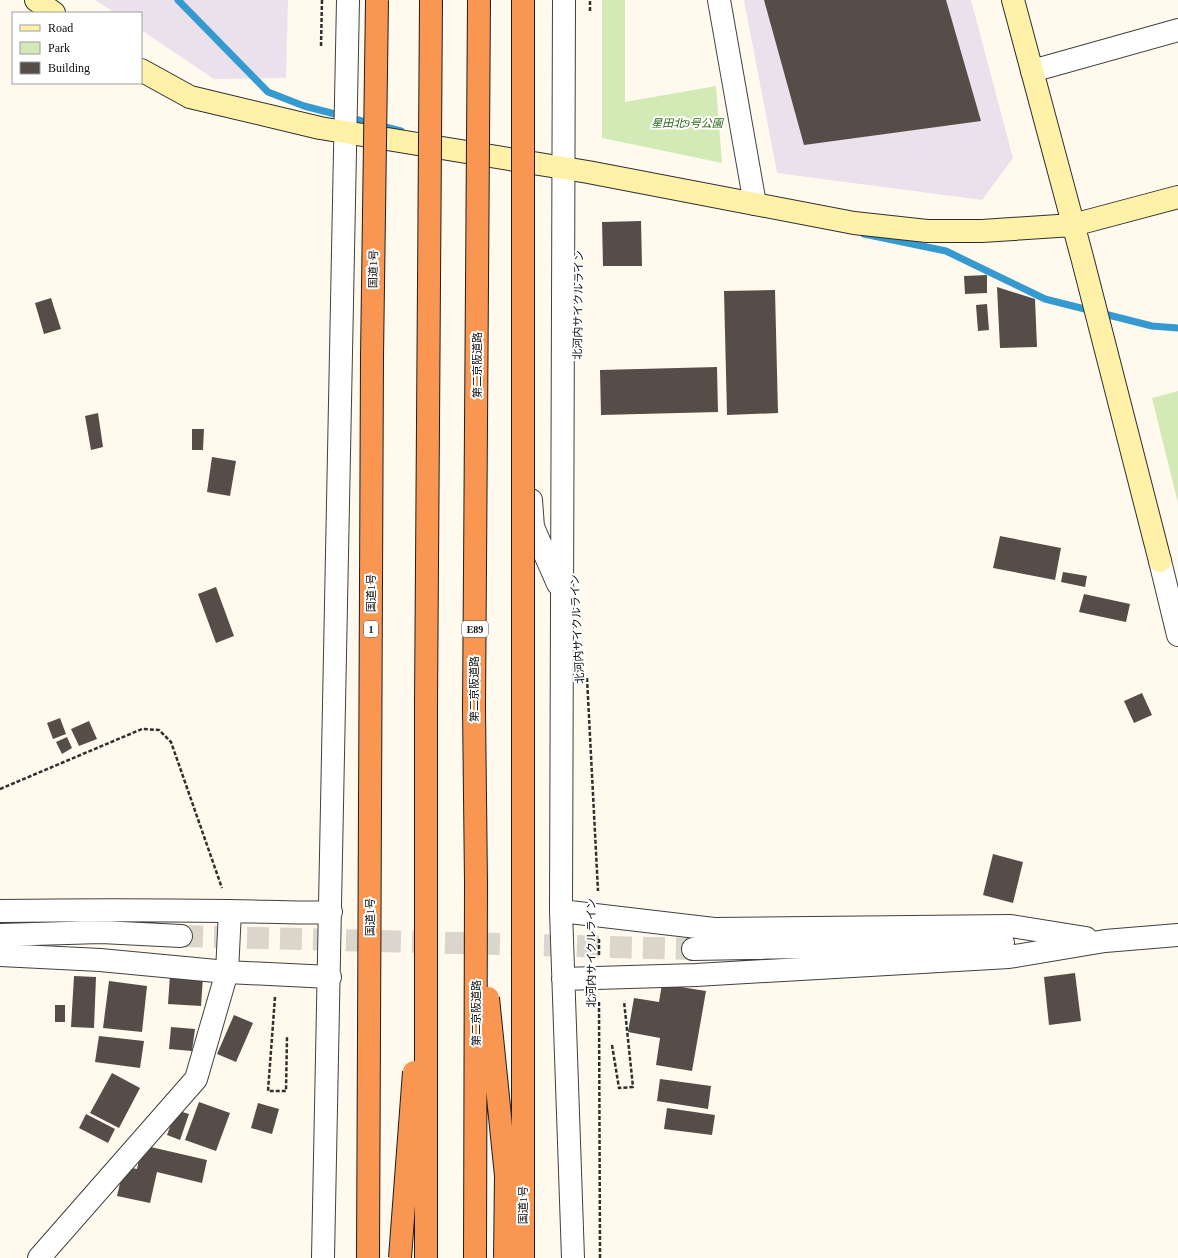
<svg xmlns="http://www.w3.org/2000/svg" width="1178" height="1258" font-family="'Times New Roman','Noto Sans JP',serif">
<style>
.industrial{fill:#eae1ec}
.green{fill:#d3eab6}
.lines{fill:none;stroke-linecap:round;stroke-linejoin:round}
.stream{stroke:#359ad0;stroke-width:7}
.building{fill:#564d49}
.street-tunnel{stroke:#dbd6cb;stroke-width:22;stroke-dasharray:22 11;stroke-linecap:butt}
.street-casing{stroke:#404040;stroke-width:24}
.secondary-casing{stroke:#2f2f2f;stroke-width:24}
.path{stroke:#2f2f2f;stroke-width:2.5;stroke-dasharray:4 2;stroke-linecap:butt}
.street{stroke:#fff;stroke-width:22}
.secondary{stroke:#fff1a8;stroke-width:22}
.highway-bridge-casing{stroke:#1e1e1e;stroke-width:24;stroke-linecap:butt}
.highway-bridge{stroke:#f89652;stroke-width:22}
.labels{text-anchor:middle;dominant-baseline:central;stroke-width:4;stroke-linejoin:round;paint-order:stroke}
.shield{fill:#fff;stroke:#565656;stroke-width:1}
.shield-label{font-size:10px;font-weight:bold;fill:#0d0d0d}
.park-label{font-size:11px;font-style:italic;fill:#2f661c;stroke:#fff}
.street-label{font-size:11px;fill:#0d0d0d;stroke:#fff}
</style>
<rect width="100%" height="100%" fill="#fffaed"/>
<path class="industrial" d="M95,0H288L286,78L214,79L141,30V13H115Z
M744,0H971L1013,158L982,200L777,173Z"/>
<path class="green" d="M602,0H625V102L716,86L722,163L602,138Z
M1178,391V503L1152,398Z"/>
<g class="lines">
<path class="stream" d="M178,0L268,92L304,106L401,131
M864,234L946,251L1045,299L1152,326L1178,328"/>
</g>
<path class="building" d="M764,0H946L981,121L804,145Z
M641,221L642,266H603L602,222Z
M987,275V293L965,294L964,276Z
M997,287L1035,299L1037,347L1000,348Z
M775,290L778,413L727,415L724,291Z
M51,298L61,329L44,334L35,303Z
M987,304L989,330L978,331L976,305Z
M717,367L718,412L601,415L600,370Z
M98,413L103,447L91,450L85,416Z
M192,429H204L203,450H192Z
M212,457L236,461L230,496L207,492Z
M1000,536L1061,548L1055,580L993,568Z
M1063,572L1087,576L1085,587L1061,582Z
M216,587L234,636L216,643L198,594Z
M1084,594L1130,604L1126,622L1079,612Z
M1142,693L1152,715L1134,723L1124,701Z
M60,718L66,734L53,739L47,723Z
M89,721L97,739L79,746L71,729Z
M67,737L72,748L62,754L56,742Z
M993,854L1023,862L1013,903L983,895Z
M1075,973L1081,1021L1049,1025L1044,977Z
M170,975L203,977L201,1006L168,1004Z
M74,976L96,977L94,1028L71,1027Z
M109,981L147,986L142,1032L103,1028Z
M662,984L706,991L692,1071L656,1065L660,1038L628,1032L634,998L659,1002Z
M55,1005H65V1022H55Z
M234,1015L253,1023L236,1062L217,1054Z
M171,1027L195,1029L192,1051L169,1049Z
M99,1036L144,1041L140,1068L95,1062Z
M112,1073L140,1088L119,1128L90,1113Z
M660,1079L711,1086L708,1109L657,1101Z
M199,1102L230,1113L216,1151L185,1140Z
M258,1103L279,1109L272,1134L251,1128Z
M667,1108L715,1115L712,1135L664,1129Z
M176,1110L189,1114L180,1140L167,1135Z
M86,1114L115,1129L108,1143L79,1128Z
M142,1145L207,1160L202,1183L157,1172L150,1203L117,1196L124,1166L137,1169Z"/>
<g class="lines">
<path class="street-tunnel" d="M181,936L693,949"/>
<g class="street-casing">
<path id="street" d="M564,0L561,911L573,1258
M719,0L755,204
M1032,71L1178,30
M531,500L533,527L558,584
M1160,561L1178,635
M0,911C76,910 152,910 228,911C262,911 297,914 331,912
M561,911L714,929L1011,926L1086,938
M0,935L101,932L181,936
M693,949L1003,943
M0,955L100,960L227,972L330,977
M563,979L696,975L1009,957L1105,941L1178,935
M39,1258L196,1079L227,972L230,911
M323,1258L348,0"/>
</g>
<g class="secondary-casing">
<path id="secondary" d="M36,0L54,13
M1013,0L1082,257L1160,561
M141,70L190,97L320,128L588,172L854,223L927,231H982L1073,225L1178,197"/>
</g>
<path class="path" d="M590,11V0
M321,46L322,0
M587,678L598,891
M0,789L142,729L159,730L171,742L222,888
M599,955V938
M275,997L268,1091H286L287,1037
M599,1002L600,1258
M612,1045L619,1088L633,1087L624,1001"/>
<use href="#street" class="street"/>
<use href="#secondary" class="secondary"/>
<g class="highway-bridge-casing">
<path id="highway-bridge" d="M523,0V1258
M488,998L506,1176L505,1258
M368,1258L372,357L377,0
M400,1258L414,1072
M426,1258V705L431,0
M475,1258L476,883L474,709L479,0"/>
</g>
<use href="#highway-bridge" class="highway-bridge"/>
</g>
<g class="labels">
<g class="shield">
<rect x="364" y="621" width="14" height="16" rx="3"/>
<rect x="462" y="621" width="26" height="16" rx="3"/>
</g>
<g class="shield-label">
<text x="371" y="629">1</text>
<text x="475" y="629">E89</text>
</g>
<g class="park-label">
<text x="687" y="123">星田北9号公園</text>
</g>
<g class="street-label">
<text transform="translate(373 269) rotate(-89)">国道1号</text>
<text transform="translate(578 305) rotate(-89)">北河内サイクルライン</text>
<text transform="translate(477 365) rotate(-90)">第二京阪道路</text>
<text transform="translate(371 593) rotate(-90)">国道1号</text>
<text transform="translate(577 629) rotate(-93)">北河内サイクルライン</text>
<text transform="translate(474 689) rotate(-90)">第二京阪道路</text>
<text transform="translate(370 917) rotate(-90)">国道1号</text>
<text transform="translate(591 953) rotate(-90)">北河内サイクルライン</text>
<text transform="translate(476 1013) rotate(-90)">第二京阪道路</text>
<text transform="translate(523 1205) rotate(-90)">国道1号</text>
</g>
</g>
<rect x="12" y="12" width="130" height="72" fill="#ffffff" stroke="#9e9e9e"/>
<rect x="20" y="25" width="20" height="6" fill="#fff1a8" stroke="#9e9e9e"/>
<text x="48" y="32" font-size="12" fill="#0d0d0d">Road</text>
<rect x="20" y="42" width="20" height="12" fill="#d3eab6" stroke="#9e9e9e"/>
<text x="48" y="52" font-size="12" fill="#0d0d0d">Park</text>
<rect x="20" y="62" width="20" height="12" fill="#564d49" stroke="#9e9e9e"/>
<text x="48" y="72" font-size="12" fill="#0d0d0d">Building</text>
</svg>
